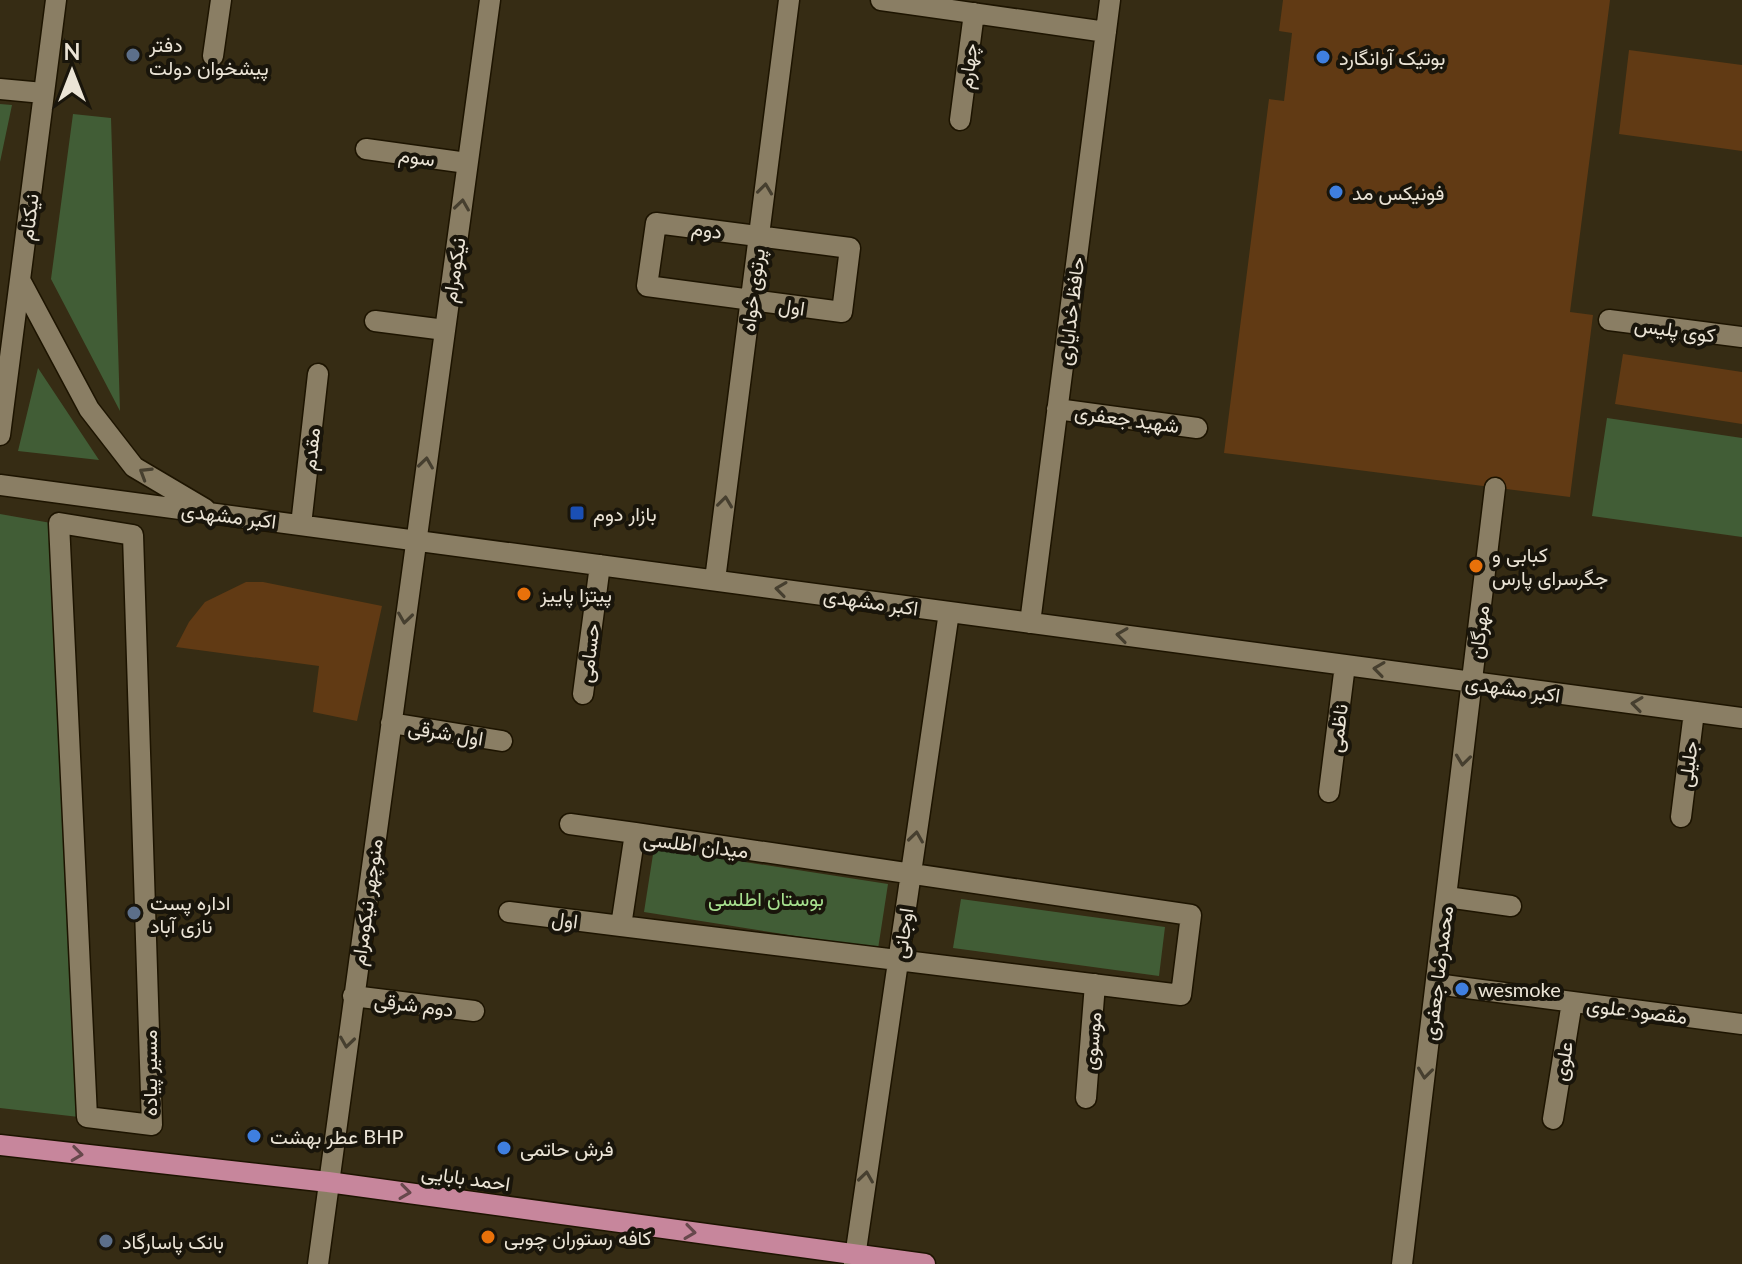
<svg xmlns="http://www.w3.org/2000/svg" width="1742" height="1264" font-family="Lato,Vazirmatn,sans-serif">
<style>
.green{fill:#415d36}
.building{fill:#613a14}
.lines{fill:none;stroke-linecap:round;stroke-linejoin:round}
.minor-casing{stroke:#1d1400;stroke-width:23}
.major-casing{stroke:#1d1400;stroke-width:23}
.minor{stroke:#8a7e64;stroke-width:20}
.major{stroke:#c7869c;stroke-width:20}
.oneway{stroke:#463f2f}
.oneway2{stroke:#67484c}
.service-dot{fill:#5c6f8a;stroke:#19150b;stroke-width:3}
.shop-dot{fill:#3f7fe0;stroke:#19150b;stroke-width:3}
.transit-dot{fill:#1a4fb4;stroke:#19150b;stroke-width:3}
.food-dot{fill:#e8710a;stroke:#19150b;stroke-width:3}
.labels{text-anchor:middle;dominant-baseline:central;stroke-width:8;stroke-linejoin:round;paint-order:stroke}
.poi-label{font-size:20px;fill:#ebe4d6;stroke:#19150b;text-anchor:start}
.street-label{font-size:20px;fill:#ebe4d6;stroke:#19150b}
.park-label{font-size:20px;fill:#a7e18f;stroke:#19150b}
</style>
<rect width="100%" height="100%" fill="#362c14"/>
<path class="green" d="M0,104L12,105L0,162Z
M73,114L111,118L120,411L51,279Z
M38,368L99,460L18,451Z
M1607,418L1742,438V537L1592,516Z
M0,514L51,523L79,1117L0,1108Z
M654,848L888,884L878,949L644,912Z
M961,899L1165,927L1159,976L953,948Z"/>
<path class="building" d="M1283,0H1610L1570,312L1593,315L1570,497L1224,453L1269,99L1284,101L1292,33L1279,31Z
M1629,50L1742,65V151L1619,134Z
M1623,354L1742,372V424L1615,404Z
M246,582H263L382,606L357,721L313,712L319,666L176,647L189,622L205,602Z"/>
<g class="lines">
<g class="minor-casing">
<path id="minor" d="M881,0L1106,32
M213,56L221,0
M0,89L43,93
M960,120L974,13
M366,149L467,163
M656,223L850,248L842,312L647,286Z
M20,280L89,409L134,467L205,509
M1609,320L1742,337
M375,321L445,330
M1057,409L1197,428
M0,435L56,0
M0,485L1742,718
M59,523L133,535L152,1125L87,1117Z
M301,525L318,374
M715,580L789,0
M1030,623L1110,0
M583,694L600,565
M391,723L502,741
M1329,792L1345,665
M1681,817L1694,712
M570,824L635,833
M635,833L1191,915L1181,995L621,926Z
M1447,897L1511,906
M509,912L621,926
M1436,984L1742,1024
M353,996L474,1011
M1086,1098L1095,984
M1553,1119L1572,1002
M318,1264L490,0
M854,1264L949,612
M1402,1264L1495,488"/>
</g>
<g class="major-casing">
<path id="major" d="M0,1145L328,1182L925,1264"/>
</g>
<use href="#minor" class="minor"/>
<use href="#major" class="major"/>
</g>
<defs><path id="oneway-chevron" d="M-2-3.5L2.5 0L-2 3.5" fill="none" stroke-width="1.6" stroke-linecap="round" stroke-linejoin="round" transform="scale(2)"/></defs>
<g class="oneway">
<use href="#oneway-chevron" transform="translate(765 189) rotate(-83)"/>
<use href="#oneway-chevron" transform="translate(462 205) rotate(-82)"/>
<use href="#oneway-chevron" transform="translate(426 463) rotate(-82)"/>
<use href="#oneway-chevron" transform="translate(145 473) rotate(-148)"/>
<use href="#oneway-chevron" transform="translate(725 502) rotate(-83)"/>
<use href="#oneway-chevron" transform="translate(781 589) rotate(-172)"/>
<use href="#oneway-chevron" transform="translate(405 618) rotate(98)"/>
<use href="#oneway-chevron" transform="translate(1122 635) rotate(-172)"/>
<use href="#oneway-chevron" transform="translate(1379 669) rotate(-172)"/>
<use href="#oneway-chevron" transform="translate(1637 704) rotate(-172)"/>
<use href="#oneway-chevron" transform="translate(1463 760) rotate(97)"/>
<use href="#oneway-chevron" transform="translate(916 837) rotate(-82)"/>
<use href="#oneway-chevron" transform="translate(347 1042) rotate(98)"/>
<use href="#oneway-chevron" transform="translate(1425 1073) rotate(97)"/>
<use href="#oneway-chevron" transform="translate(866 1177) rotate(-82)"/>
</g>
<g class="oneway2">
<use href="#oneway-chevron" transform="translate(77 1154) rotate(7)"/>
<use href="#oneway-chevron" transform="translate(405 1192) rotate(8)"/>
<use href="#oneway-chevron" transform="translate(690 1232) rotate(8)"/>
</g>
<g class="service-dot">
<circle cx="133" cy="55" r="8"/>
<circle cx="134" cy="913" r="8"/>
<circle cx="106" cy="1241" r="8"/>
</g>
<g class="shop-dot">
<circle cx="1323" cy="57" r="8"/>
<circle cx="1336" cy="192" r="8"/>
<circle cx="1462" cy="989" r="8"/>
<circle cx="254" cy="1136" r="8"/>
<circle cx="504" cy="1148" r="8"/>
</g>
<rect class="transit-dot" x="569" y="505" width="16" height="16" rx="4"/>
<g class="food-dot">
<circle cx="1476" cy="566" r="8"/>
<circle cx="524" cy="594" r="8"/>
<circle cx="488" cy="1237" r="8"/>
</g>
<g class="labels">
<g class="poi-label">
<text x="149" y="44">دفتر<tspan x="149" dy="23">پیشخوان دولت</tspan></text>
<text x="1339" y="57">بوتیک آوانگارد</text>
<text x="1352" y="192">فونیکس مد</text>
<text x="593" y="513">بازار دوم</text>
<text x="1492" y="554">کبابی و<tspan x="1492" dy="23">جگرسرای پارس</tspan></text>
<text x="540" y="594">پیتزا پاییز</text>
<text x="150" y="902">اداره پست<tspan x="150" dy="23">نازی آباد</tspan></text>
<text x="1478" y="989">wesmoke</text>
<text x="270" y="1136">عطر بهشت BHP</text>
<text x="520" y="1148">فرش حاتمی</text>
<text x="504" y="1237">کافه رستوران چوبی</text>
<text x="122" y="1241">بانک پاسارگاد</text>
</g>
<g class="street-label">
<text transform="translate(967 66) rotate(-83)">چهارم</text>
<text transform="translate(417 156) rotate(8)">سوم</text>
<text transform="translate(28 217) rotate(-83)">نیکنام</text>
<text transform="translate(707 229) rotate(8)">دوم</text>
<text transform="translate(453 270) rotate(-82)">نیکومرام</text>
<text transform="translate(752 290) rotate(-83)">پرتوی خواه</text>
<text transform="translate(792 306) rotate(8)">اول</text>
<text transform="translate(1070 311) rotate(-83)">حافظ خدایاری</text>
<text transform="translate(1675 329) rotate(8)">کوی پلیس</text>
<text transform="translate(1127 418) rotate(8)">شهید جعفری</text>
<text transform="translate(310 449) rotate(-84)">مقدم</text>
<text transform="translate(229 515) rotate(7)">اکبر مشهدی</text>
<text transform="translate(871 601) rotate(8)">اکبر مشهدی</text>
<text transform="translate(1478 632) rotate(-83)">مهرگان</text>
<text transform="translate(588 653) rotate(-83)">حسامی</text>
<text transform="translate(1513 688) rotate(8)">اکبر مشهدی</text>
<text transform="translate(1337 728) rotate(-83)">ناظمی</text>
<text transform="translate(446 732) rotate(9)">اول شرقی</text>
<text transform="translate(1687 764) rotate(-83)">جلیلی</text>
<text transform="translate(696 844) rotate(7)">میدان اطلسی</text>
<text transform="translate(366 902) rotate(-82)">منوچهر نیکومرام</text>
<text transform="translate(565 919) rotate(7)">اول</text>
<text transform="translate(902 933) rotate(-82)">اوجانی</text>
<text transform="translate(1437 973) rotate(-83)">محمدرضا جعفری</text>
<text transform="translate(414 1004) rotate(7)">دوم شرقی</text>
<text transform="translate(1637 1010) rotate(7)">مقصود علوی</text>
<text transform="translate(1091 1041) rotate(-85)">موسوی</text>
<text transform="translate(1562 1061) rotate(-81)">علوی</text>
<text transform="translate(149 1073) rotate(-90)">مسیر پیاده</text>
<text transform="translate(466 1177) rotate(8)">احمد بابایی</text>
</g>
<g class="park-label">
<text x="766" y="898">بوستان اطلسی</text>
</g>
</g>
<g transform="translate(72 72)" stroke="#19150b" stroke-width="6" paint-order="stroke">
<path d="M0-6L14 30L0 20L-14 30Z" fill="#ebe4d6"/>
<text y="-12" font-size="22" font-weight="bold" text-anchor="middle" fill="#ebe4d6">N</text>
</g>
</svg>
